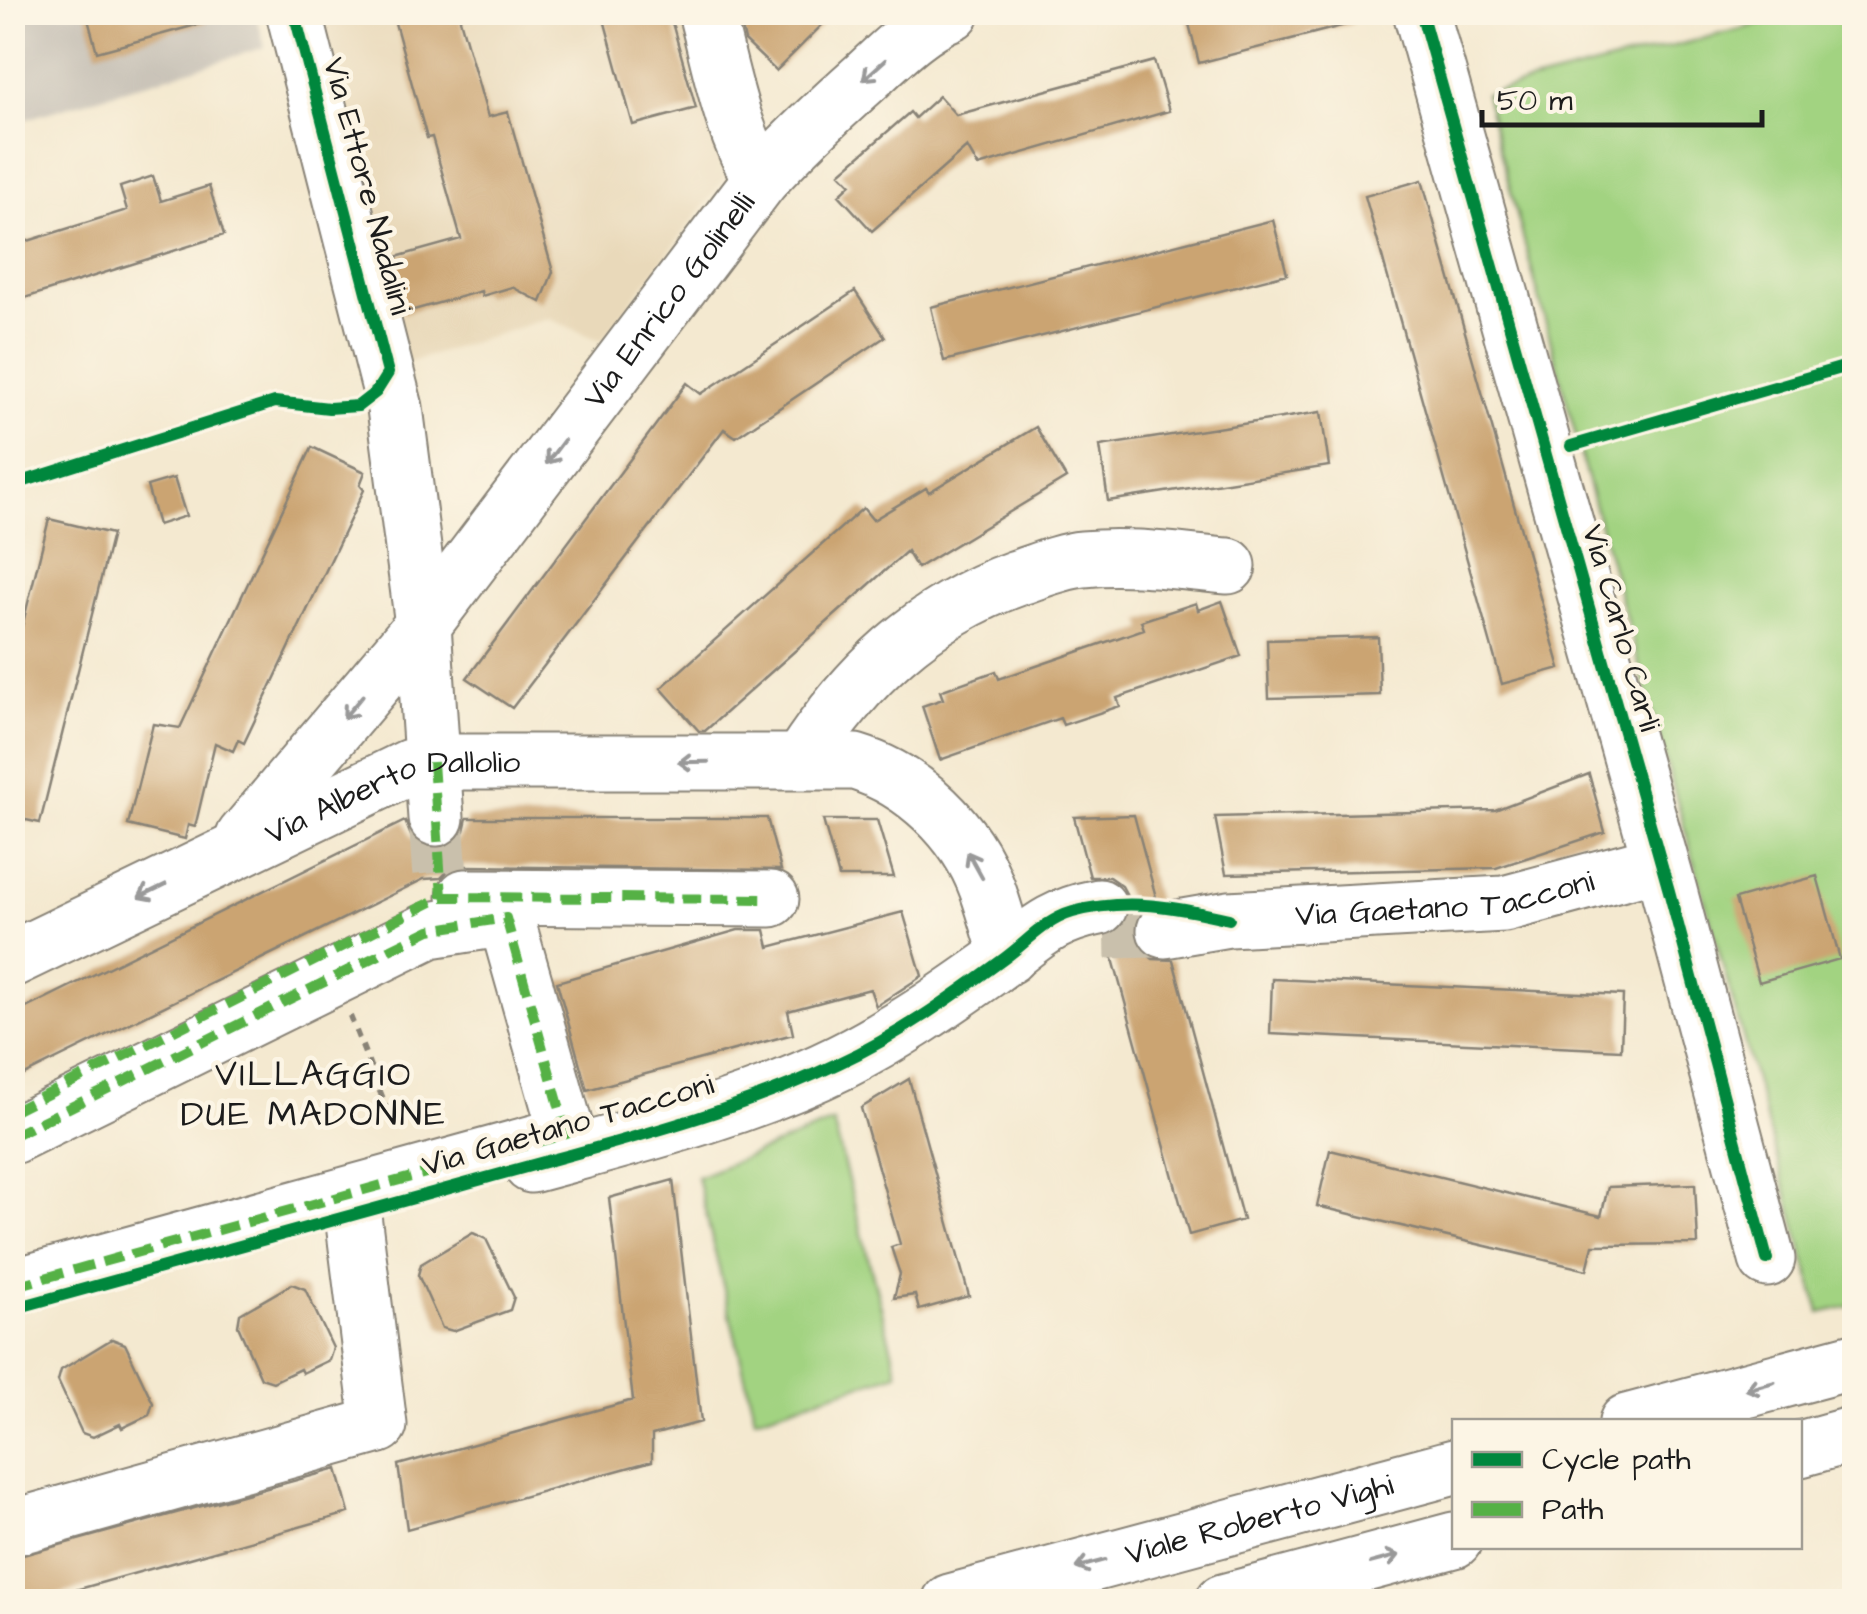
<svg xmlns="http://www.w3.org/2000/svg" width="1867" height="1614" font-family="'Architects Daughter',sans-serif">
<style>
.built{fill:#e9d9ba}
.industrial{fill:#c9c3b8}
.green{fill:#a2d381;stroke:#5f784e;stroke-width:2.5}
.building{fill:#cba472}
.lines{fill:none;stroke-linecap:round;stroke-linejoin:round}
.minor-tunnel{stroke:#c9c0ac;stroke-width:55;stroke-dasharray:55 28;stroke-linecap:butt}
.minor-casing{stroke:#888276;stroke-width:59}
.major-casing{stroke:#888276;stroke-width:59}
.path{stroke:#888276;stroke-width:6;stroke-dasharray:8 8;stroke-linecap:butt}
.minor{stroke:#fff;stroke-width:55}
.major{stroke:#fff;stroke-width:55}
.quiet{stroke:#55b145;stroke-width:10;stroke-dasharray:20 10;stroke-linecap:butt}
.cycleway-casing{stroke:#fcf5e5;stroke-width:19}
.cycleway{stroke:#00873e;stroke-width:12}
.oneway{stroke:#999}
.labels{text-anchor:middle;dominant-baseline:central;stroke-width:9;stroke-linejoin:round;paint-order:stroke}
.street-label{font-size:32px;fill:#1c1c1c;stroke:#fcf5e5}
.neighbourhood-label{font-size:35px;letter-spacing:2.5px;fill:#1c1c1c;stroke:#fcf5e5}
</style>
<rect width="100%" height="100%" fill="#fcf5e5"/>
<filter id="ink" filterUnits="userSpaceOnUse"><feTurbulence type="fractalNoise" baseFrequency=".01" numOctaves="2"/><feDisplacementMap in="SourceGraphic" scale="20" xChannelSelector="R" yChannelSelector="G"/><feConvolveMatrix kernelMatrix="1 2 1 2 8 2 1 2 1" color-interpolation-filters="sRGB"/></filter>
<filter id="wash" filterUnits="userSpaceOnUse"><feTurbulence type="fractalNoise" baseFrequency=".0048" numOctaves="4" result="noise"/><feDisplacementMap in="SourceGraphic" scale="40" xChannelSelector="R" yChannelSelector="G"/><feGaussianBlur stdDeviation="2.25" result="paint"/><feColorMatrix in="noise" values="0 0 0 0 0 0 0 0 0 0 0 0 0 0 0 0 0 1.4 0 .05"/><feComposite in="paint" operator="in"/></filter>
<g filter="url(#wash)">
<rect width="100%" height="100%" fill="#f4e9d0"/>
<path class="built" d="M307,13H684L728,174L601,341L548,318L404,364Z"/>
<path class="industrial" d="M13,13H256L265,47L13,123Z"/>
<path class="green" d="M1803,13H1854V1305L1820,1313L1589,486L1485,94Z
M833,1122L898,1373L755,1418L697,1177Z"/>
<g id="blocks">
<path class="building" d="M86,12H205L207,22L97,52Z
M392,12H458L488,117L508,112L553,272L541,302L512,287L482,296L481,291L403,313L389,259L461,239L432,137L427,138Z
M602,12H669L696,108L633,125Z
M758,12H835L776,71L745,41L742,28Z
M1186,12H1352L1353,23L1199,63Z
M1154,61L1169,111L978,166L967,147L872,231L839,195L851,184L840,173L910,112L915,118L939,96L956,115Z
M153,176L161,201L209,186L224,235L12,302V246L127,210L120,187Z
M1422,180L1560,668L1502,684L1365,196Z
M1273,220L1287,274L944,361L931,307Z
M855,291L885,337L736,437L724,429L512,708L467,678L687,383L701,394Z
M1321,412L1329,466L1108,501L1100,446Z
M1036,427L1066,478L917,568L907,551L705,731H699L661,688L863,508L873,520L926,488L929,492Z
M312,447L365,472L360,485L364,490L244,743L238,740L233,751L215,743L195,827L188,825L185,839L128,825L153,724L180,728Z
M174,478L186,516L158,525L147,486Z
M49,519L112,534L40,823L12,817V667Z
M1222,601L1241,656L1117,698L1120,706L1063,725L1060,718L940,760L922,706L943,699L940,691L996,671L999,679L1144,629L1141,621L1196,603L1198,610Z
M1378,637L1380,695L1269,698L1267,640Z
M1589,774L1605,832L1496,868L1226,874L1215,817L1495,810Z
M1134,815L1157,901L1144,907L1136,918L1134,936L1140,949L1153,959L1173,960L1243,1220L1189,1235L1107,937L1120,930L1129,917V899L1122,886L1109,877H1090L1074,817Z
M467,818H767L781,870L465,866L450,869L441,878L424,879L12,1081V1015L405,821L411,836L421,846L437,849L454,843L464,831Z
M823,820H877L894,877H839Z
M1817,876L1840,959L1759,982L1735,899Z
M903,912L922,976L876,1006L870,989L788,1011L793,1034L587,1090L557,982L738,930H765L769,947Z
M1272,979L1623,995L1621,1050L1270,1034Z
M909,1079L969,1296L919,1310L915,1295L894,1298L900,1274L891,1247L900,1244L861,1108Z
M1330,1150L1601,1216L1608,1187L1695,1184L1698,1244L1593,1245L1587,1270L1317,1206Z
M673,1180L701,1422L652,1435V1461L407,1529L398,1465L633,1400L609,1198Z
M473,1233L486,1239L514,1297L510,1310L453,1331L442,1328L418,1275L421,1264Z
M292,1284L305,1289L333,1348L329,1360L302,1373L300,1369L273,1382L261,1378L238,1326L240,1314Z
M112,1339L125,1344L153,1403L149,1415L122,1428L120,1424L93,1437L82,1433L58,1381L61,1370Z
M337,1469L349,1513L33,1602H12V1558Z"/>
</g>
</g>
<g filter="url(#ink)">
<use href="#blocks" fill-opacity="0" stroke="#888276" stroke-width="2.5"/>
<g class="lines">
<path class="minor-tunnel" d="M436,818L440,878
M1105,931L1165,930"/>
<g class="minor-casing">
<g id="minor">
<path d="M294,12L395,408L423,625L436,818"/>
<path d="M706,12C721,68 731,130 761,179"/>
<path d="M1421,12L1669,891L1767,1259"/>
<path d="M801,761C855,677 922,612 1017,578C1038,571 1061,561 1083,559C1131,554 1180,562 1228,566"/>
<path id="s1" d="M244,837L423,625L761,179C794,142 829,110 866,77C892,53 919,25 952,12"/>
<path d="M465,897L771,899"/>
<path id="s2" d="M1165,930L1229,919L1504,904L1660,862"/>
<path id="s3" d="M12,959L410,767L433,762H855C914,780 966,830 987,888C995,910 1001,933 1008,956"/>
<path d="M12,1136L430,930L506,918L567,1134L12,1287"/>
<path d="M531,1165C634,1137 744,1110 841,1062C893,1036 941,1003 989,969C1032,939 1043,918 1099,907"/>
<path d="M12,1528L379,1425L353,1215"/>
</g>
</g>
<g class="major-casing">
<g id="major">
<path d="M1627,1422L1854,1361"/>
<path d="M1800,1449L1854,1434"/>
<path id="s4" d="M950,1602L1454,1467"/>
<path d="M1223,1602L1454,1540"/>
</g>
</g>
<path class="path" d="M350,1016L397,1134"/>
<use href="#minor" class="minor"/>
<use href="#major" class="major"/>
<path class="quiet" d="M433,762L442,897
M12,1112L442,897L771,899
M12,1136L430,930L506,918L567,1134L12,1287"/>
<g class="cycleway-casing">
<path id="cycleway" d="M1421,12L1669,891L1767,1259
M1571,446L1854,364
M12,485L275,402L329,408L358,406L376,392L388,373L294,12
M12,1309C170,1265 328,1221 486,1178C604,1145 728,1116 839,1063C898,1036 952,997 1005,958C1027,942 1045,920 1073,912C1127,897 1176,907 1229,919"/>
</g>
<use href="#cycleway" class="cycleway"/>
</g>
<defs><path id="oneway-shaft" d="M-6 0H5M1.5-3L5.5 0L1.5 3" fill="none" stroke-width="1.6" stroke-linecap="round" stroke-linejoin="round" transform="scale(2.5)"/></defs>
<g class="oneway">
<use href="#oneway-shaft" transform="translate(874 70) rotate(138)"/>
<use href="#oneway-shaft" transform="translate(555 452) rotate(127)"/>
<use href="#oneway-shaft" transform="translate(353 707) rotate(130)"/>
<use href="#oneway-shaft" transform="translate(693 762) rotate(179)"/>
<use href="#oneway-shaft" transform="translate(975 865) rotate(-119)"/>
<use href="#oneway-shaft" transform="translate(152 891) rotate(154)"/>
<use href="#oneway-shaft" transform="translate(1760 1386) rotate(165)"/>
<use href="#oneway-shaft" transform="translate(1385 1559) rotate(-15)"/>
<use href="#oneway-shaft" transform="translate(1090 1564) rotate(165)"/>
</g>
</g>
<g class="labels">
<g class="street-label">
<text transform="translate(367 186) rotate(75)">Via Ettore Nadalini</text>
<text stroke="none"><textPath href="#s1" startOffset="685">Via Enrico Golinelli</textPath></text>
<text transform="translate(1621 628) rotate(74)">Via Carlo Carli</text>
<text stroke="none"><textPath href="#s3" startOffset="418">Via Alberto Dallolio</textPath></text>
<text stroke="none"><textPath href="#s2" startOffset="282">Via Gaetano Tacconi</textPath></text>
<text transform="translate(568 1125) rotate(-16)">Via Gaetano Tacconi</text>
<text stroke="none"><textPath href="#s4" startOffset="320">Viale Roberto Vighi</textPath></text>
</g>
<g class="neighbourhood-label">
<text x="314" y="1074">VILLAGGIO<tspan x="314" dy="40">DUE MADONNE</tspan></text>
</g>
</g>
<rect width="1867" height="1614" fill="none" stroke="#fcf5e5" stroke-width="50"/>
<rect x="1452" y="1419" width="350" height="130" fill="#fcf5e5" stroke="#a29e95" stroke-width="2.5"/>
<rect x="1472" y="1452" width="50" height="15" fill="#00873e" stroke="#a29e95" stroke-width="2.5"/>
<text x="1542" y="1469" font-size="30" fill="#1c1c1c">Cycle path</text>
<rect x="1472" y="1502" width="50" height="15" fill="#55b145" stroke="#a29e95" stroke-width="2.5"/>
<text x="1542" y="1519" font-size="30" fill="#1c1c1c">Path</text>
<path d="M1482 110v15h280v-15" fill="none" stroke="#1c1c1c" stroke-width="5"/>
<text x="1497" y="110" font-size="30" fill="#1c1c1c" stroke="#fcf5e5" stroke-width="8" paint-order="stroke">50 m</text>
</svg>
